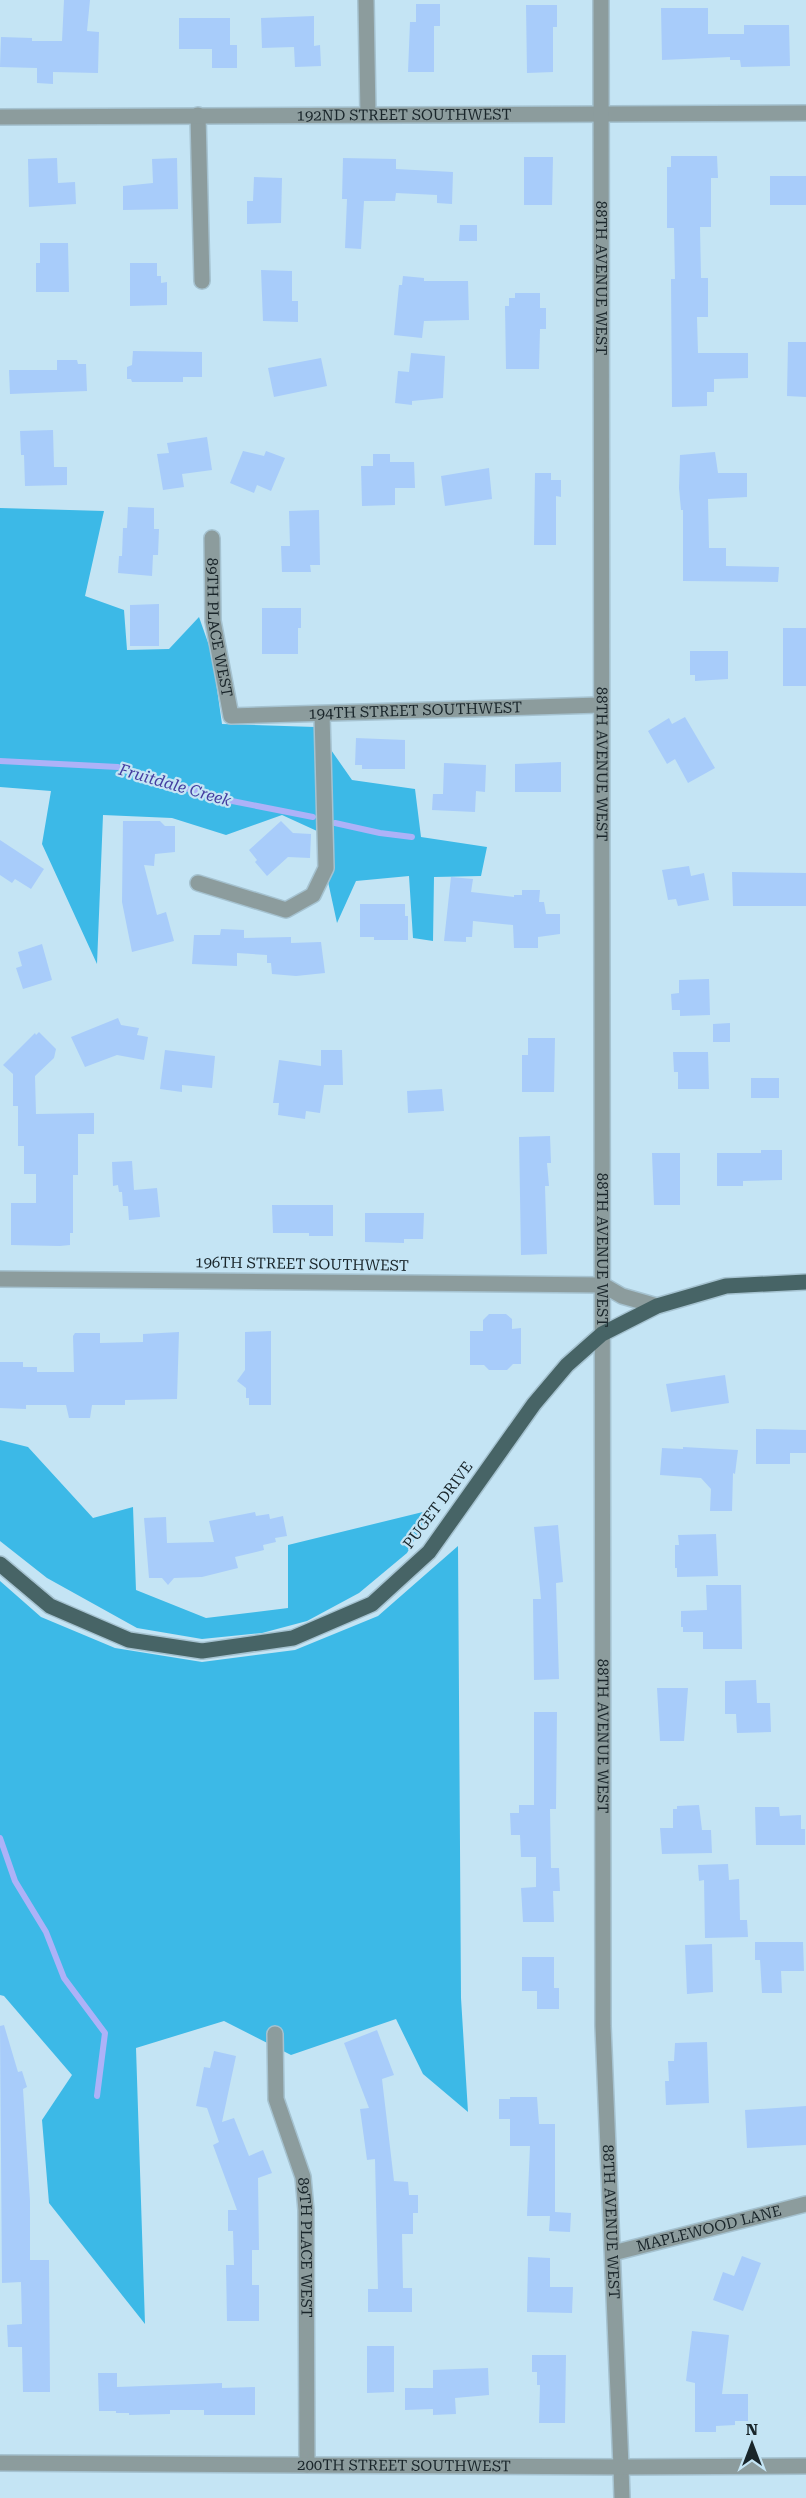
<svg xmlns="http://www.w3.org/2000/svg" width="806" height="2498" font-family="'Roboto Serif',serif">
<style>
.forest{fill:#3cb9e7}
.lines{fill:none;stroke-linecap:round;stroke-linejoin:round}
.stream{stroke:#adb2f8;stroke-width:6}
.building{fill:#a8ccfa}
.minor-casing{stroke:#a5c2d0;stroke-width:18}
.tertiary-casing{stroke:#a5c2d0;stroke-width:18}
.primary-casing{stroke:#a5c2d0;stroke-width:18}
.minor{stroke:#8c9c9d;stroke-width:15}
.tertiary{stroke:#8c9c9d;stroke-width:15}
.primary{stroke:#476466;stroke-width:15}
.labels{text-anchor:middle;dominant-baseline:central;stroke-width:4.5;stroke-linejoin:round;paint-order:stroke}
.street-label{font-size:15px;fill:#19252a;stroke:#c4e4f4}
.water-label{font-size:16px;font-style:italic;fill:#443da0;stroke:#c4e4f4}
</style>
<rect width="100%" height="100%" fill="#c4e4f4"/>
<path class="forest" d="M0,508L104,511L85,596L124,610L127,650L169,649L199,617L212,654L222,724L315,727L352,780L415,789L421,837L487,847L481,876L434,877L433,941L413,938L409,876L356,881L337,923L317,831L282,815L226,835L172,818L103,815L97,964L42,844L51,791L0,787Z
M0,1440L28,1447L93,1518L133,1507L136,1590L206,1618L288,1608V1545L431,1510L407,1553L359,1593L307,1621L262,1633L202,1639L137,1628L47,1578L0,1541Z
M458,1546L461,1998L468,2112L423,2074L396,2019L291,2055L224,2021L136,2048L145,2324L49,2203L42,2120L72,2075L4,1996L0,1995V1581L41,1617L115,1648L202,1662L295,1650L378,1616Z"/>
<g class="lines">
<path class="stream" d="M0,761L118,767L217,798L313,817
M335,823L380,833L412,837
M0,1838L15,1881L46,1932L64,1978L105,2033L97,2096"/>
</g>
<path class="building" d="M64,0H90L87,31L99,32L98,73L53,72V84L37,83V68L0,67L1,37L32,38V41H62Z
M416,4H440V26H434V72H408L410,22H416Z
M526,5H557V27H553V72L527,73Z
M661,8H708V34H744V25H789L790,66L741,67L740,60H730V57L662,60Z
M314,16V46L320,45L321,66L295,67L294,47L262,48L261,18Z
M179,18H230V45H237V68H212V49H179Z
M671,156H717L718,178H711V227H700L701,278H708V317H697L698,353H748V378L714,379V392H707V406L672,407L671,279H675L674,228H667V167H671Z
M524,157H553L552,205H524Z
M57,158L58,183L75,182L76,204L29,207L28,159Z
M177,158L178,209L123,210V186L153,183L152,159Z
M343,158L396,159V169L453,172L452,204L437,203V195L396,193L395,201H364L361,249L345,248L347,199H342Z
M770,176H806V205H770Z
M254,177L282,178L281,223L247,224V201H253Z
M460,225H477V241H459Z
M40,243H68L69,292H36V263H40Z
M130,263H157V276H161V283L167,282V305L130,306Z
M261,270L292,271V301H298V322L263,321Z
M403,276L424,278V281H468L469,320L424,321L422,338L394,335L399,285H402Z
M515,293H540V308H546V329H540L539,369H506L505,306H509V298H515Z
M788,342H806V397L787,396Z
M133,351L202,352V377H183V382H132L131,379H127V367L132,365Z
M411,353L445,356L443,398L412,401V405L395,403L398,371L409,372Z
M321,358L327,386L274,397L268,368Z
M57,360H77L78,364H86L87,391L10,394L9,370H57Z
M53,430L54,467H67V485L25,486L24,455H21L20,431Z
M207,437L212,470L182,474L184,487L163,490L157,454L169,453L167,443Z
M243,451L264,456L266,451L285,458L271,491L257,485L254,493L230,483Z
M715,452L718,473H747V497L708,499L709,548H726V566L779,567L778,582L683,581V510H681L679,488L680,455Z
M373,454H390V462H414L415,488H395V505L362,506L361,466H373Z
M489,468L492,499L445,506L441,476Z
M535,473H551V480H561V497L556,496V545H534Z
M128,507L154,508V529H159L158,555H153L152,576L118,573L119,556H122L123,528H127Z
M319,510L320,565H310L311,572H282L281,546H290L289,511Z
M159,604V646H130V605Z
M262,608H301V628H298V654H262Z
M783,628H806V686H783Z
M690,651H728V679L695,681V675H690Z
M685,717L715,768L688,783L675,759L667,764L648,731L669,718L672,724Z
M356,738L405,740V769H362V765H355Z
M561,762V792H515V764Z
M444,763L486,765L485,792L476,791L475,812L432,810L433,794H443Z
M123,821H160L165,826H175V852L155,854L154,866L144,865L157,915L166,912L174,941L132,952L122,902Z
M281,821L293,833L311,834L310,858L288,857L267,876L255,862L257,860L249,850Z
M0,840L44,869L31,889L15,879L12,883L0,875Z
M689,866L691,876L704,873L709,900L678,906L676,899L668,900L662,870Z
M732,872L806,873V906H733Z
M451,877L473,879L471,892L514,897V895H522V890H540L539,902H544L546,914H560V934L538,937V948H514L513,925L473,921L472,937H466V942L444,941Z
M360,904H405V916H408V940H374V937H360Z
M221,929L244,930V938L291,937V943L321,942L325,973L296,976L272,974L271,963H267V955L237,953V966L192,964L194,935H220Z
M42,944L52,980L23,989L16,968L22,966L18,952Z
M709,979L710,1015L680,1016V1010H672L671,994L679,993V980Z
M118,1018L121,1025L139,1028L137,1035L148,1037L144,1060L117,1055L85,1067L71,1037Z
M730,1023V1042H713V1024Z
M39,1032L56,1049L54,1058L35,1076L36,1114L94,1113V1134H78V1175H73V1233H70V1245L60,1246L11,1245V1203H36V1174H24V1146H18V1106H13V1074L3,1065L35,1033L36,1035Z
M528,1038H555L554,1092H522V1055H528Z
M165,1050L215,1056L212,1088L182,1085V1092L160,1089Z
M321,1050H342L343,1085H324L320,1113L306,1111L305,1119L278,1115L279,1103H273L279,1060L321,1066Z
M673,1052H708L709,1089H678V1072H674Z
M751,1078H779V1098H751Z
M442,1089L444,1111L408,1113L407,1091Z
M550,1136L551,1163H547L549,1186H545L547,1254L521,1255L519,1137Z
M761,1150H782V1180L743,1181V1186H717V1153H761Z
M652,1153H680V1205H654Z
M132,1161L134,1190L157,1188L160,1217L129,1220L128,1206H123L122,1192H119L118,1185L113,1186L112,1162Z
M272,1205H333V1236H309V1233H273Z
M365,1213H424L423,1239H404V1243L365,1242Z
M489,1314H506L512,1319V1329L521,1328V1364H513L507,1370H489L484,1365H470V1331H483V1320Z
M271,1331V1405H249V1398H246V1388L237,1381L245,1370V1332Z
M179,1332L177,1399L125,1400V1405H92L90,1418H69L66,1405H26V1409L0,1408V1362H23V1367H37V1372H74L73,1336L75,1333H100V1343L143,1342V1334Z
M725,1375L729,1403L671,1412L666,1384Z
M756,1429L806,1430V1453H790V1464H756Z
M683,1447L738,1450L735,1474L733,1473L732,1511H710L711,1489L701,1478L660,1475L662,1448L683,1449Z
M255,1512L256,1516L269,1514L270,1519L283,1516L287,1536L275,1538L276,1542L263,1545L264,1550L235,1557L238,1568L202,1577L174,1578L168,1585L162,1578H149L144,1518L166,1517L167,1543L214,1542L209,1521Z
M558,1525L563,1582L556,1583L559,1679L534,1680L533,1599H541L534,1527Z
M716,1534L718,1576L677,1577V1568H675V1545H679L678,1535Z
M706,1585H741L742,1649H703V1632H683V1627H681V1611L707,1610Z
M756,1680L757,1703H770L771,1732L737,1733L736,1714H725V1681Z
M657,1688H688L684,1741H660Z
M534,1712H557L556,1809H550L551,1868H559L560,1891H553L554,1922H523L521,1888L536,1887V1857H521L520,1835H511L510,1813H519V1805H534Z
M699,1805L702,1830H711L712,1853L662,1854L660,1828H673V1809H677V1806Z
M755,1807H779L780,1816L801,1815V1829H805V1845H756Z
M728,1864L729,1880L739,1879L740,1920H747L748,1937L705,1938L704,1880L699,1881L698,1865Z
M755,1942H803L804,1971H781L782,1993H762L760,1960H755Z
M712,1944L713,1992L687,1994L685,1945Z
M522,1957H554V1988H559V2009H537V1991H522Z
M4,2025L18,2072L22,2071L27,2087L23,2089L30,2201V2260H49L50,2392H23L22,2347H8L7,2325L22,2324L21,2282L2,2283L0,2026Z
M377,2030L394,2075L382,2079L394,2181L408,2182L409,2195H418V2213H413V2234H402L403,2288H412V2312H368V2289H378L375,2159L367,2160L360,2109L369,2108L344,2043Z
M707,2042L709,2103L666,2105L665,2081H669L668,2061H674L675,2043Z
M214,2051L236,2056L222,2122L234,2118L249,2156L263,2150L272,2173L258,2178L259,2250H252V2285H259V2321H227L226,2265H234L233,2231H228V2210H237L213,2145L219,2142L207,2108L196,2106L204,2067L210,2068Z
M510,2097H537L539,2124H555V2212L571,2213L570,2232L549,2231L550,2216H527L530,2146H510V2119H499V2099H510Z
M806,2106V2145L747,2148L745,2110Z
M742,2256L761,2263L743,2311L713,2300L723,2272L734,2276Z
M528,2257L550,2258V2287H573L572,2313L527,2312Z
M692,2331L729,2335L722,2394H748V2421H735V2425L716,2426V2432H695V2383L686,2381Z
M367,2346H394V2392L367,2393Z
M532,2355H566L565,2423H539L540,2385H537V2372H532Z
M488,2368L489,2395L455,2398L456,2414L433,2415V2409L405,2410V2388H433V2370Z
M98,2373H117V2387L222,2383V2388L255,2387V2415H204V2410H170V2414L129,2415V2413H116V2411H99Z"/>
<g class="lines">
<g class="minor-casing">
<g id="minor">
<path d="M366,0L368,114"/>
<path d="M198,115L202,281"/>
<path id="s1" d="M0,117L806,113"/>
<path id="s2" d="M212,538L213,621L231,716L600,705"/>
<path d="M198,883L286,910L313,895L326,868L322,714"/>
<path d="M0,1279L603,1285"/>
<path id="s3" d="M275,2034L276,2099L303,2177L306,2210L307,2465"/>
<path id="s4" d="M613,2253L806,2204"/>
<path d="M621,2467L622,2498"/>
</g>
</g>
<g class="tertiary-casing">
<g id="tertiary">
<path id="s5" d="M601,0L603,2026L621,2467"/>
<path d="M603,1285L622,1296L657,1306"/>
<path id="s6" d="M0,2463L621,2467L806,2466"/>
</g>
</g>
<g class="primary-casing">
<path id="primary" d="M0,1564L50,1606L129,1640L202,1651L293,1638L372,1604L429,1552L534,1404L567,1365L602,1334L657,1306L726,1286L806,1282"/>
</g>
<use href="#minor" class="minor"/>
<use href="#tertiary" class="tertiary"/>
<use href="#primary" class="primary"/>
</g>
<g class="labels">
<g class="street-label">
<text stroke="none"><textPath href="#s1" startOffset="404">192ND STREET SOUTHWEST</textPath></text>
<text stroke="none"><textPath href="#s5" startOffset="278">88TH AVENUE WEST</textPath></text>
<text stroke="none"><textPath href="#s2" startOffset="90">89TH PLACE WEST</textPath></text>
<text stroke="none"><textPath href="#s2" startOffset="364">194TH STREET SOUTHWEST</textPath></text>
<text stroke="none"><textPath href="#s5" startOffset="764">88TH AVENUE WEST</textPath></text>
<text stroke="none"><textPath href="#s5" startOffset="1250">88TH AVENUE WEST</textPath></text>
<text transform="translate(302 1264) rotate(1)">196TH STREET SOUTHWEST</text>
<text transform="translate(438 1505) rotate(-53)">PUGET DRIVE</text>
<text stroke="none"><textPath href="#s5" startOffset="1736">88TH AVENUE WEST</textPath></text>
<text stroke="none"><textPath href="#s5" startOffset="2222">88TH AVENUE WEST</textPath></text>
<text stroke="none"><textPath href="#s4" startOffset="99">MAPLEWOOD LANE</textPath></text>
<text stroke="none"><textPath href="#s3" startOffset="218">89TH PLACE WEST</textPath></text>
<text stroke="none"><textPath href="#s6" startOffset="404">200TH STREET SOUTHWEST</textPath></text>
</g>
<g class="water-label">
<text transform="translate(175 785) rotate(16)">Fruitdale Creek</text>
</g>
</g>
<g transform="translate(752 2444)" stroke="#c4e4f4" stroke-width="4.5" paint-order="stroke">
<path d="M0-4.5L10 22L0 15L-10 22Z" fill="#19252a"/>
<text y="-9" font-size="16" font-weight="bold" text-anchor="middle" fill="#19252a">N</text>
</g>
</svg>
